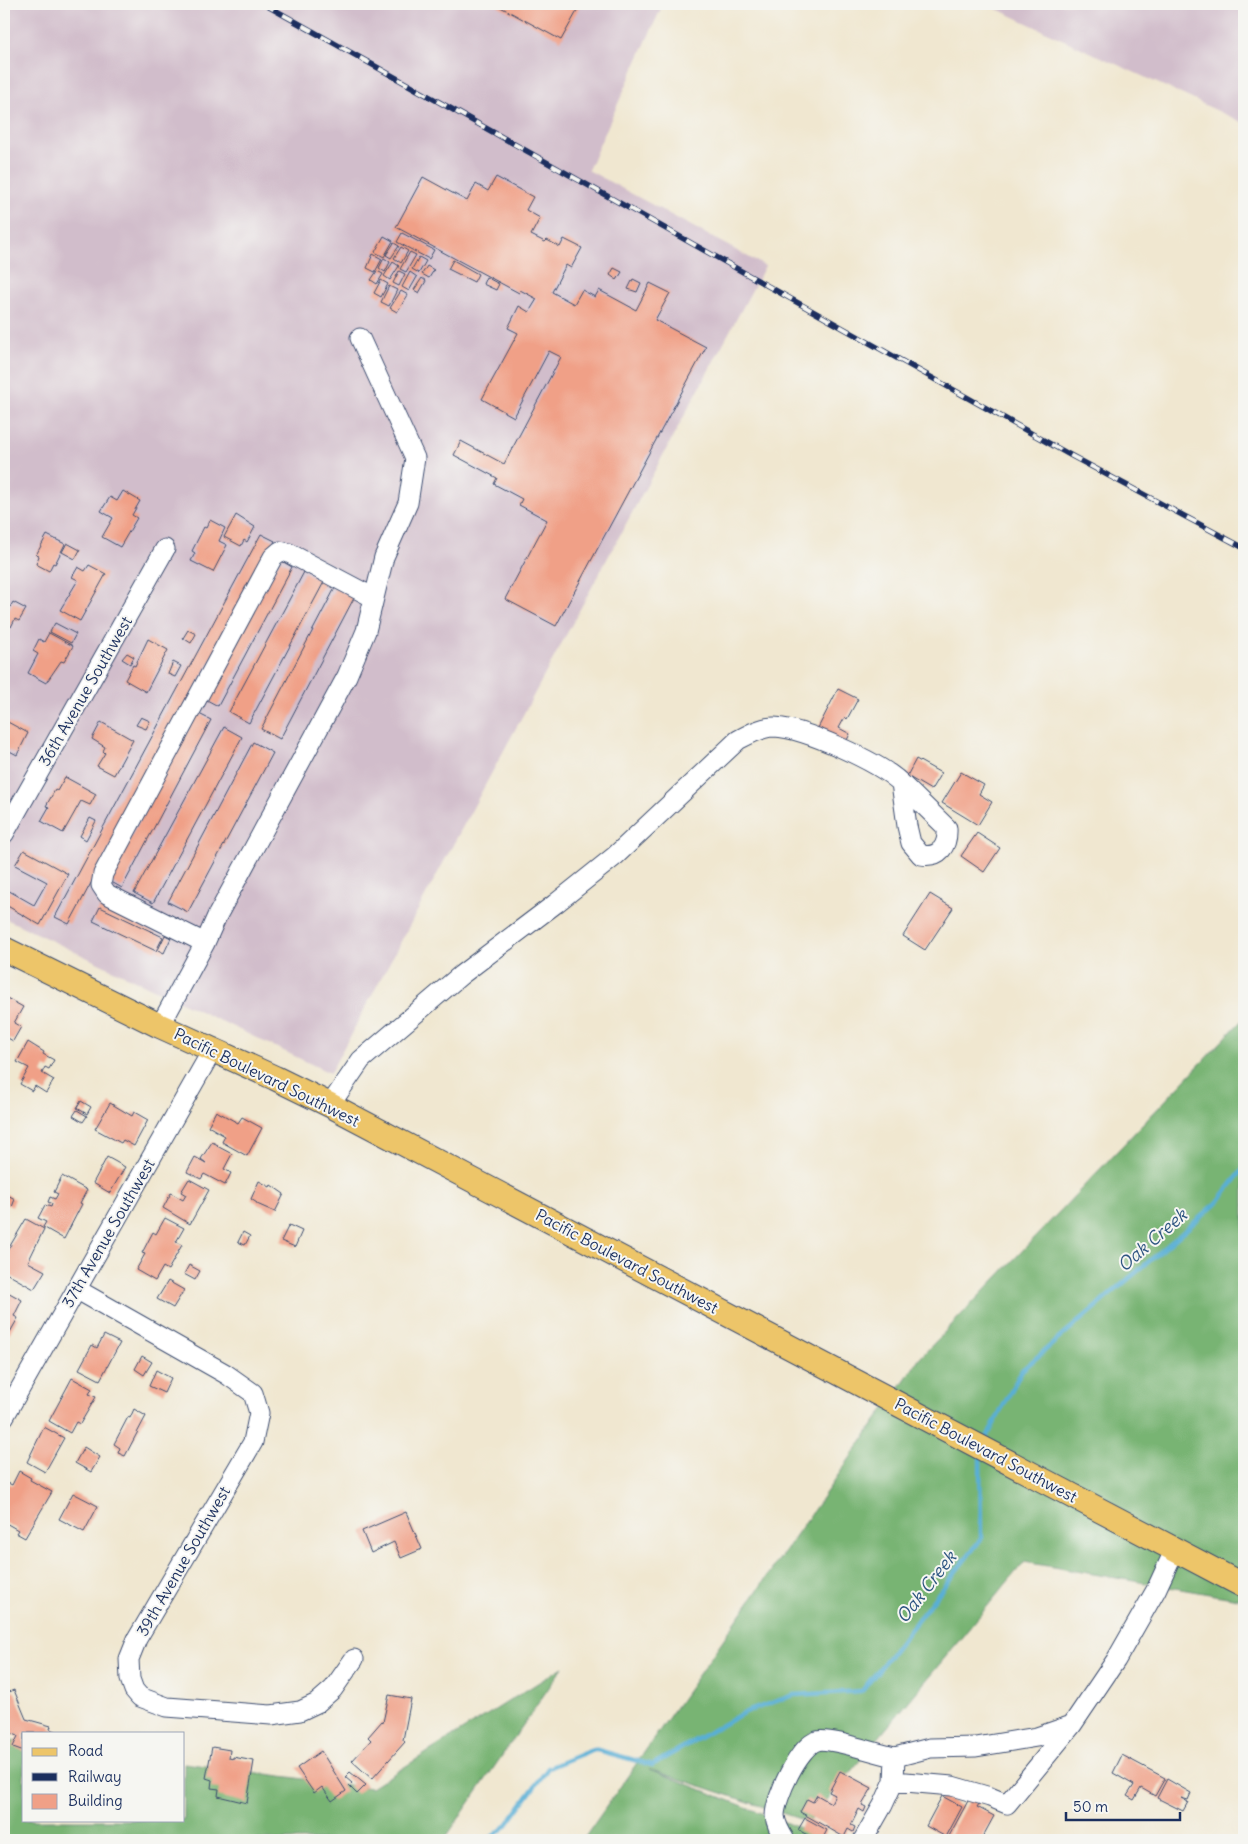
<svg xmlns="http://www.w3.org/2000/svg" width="1248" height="1844" font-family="Delius,sans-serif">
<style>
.industrial{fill:#d1bdcb}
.forest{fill:#78b473;stroke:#4a7268}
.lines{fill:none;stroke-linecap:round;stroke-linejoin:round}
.stream{stroke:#59afd5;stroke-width:4.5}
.building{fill:#f0a087}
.minor-casing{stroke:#3b4b6f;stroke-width:21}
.major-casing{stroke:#3b4b6f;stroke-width:26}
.minor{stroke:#fff;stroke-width:19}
.major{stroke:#edc569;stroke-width:24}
.rail-casing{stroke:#1b2f5e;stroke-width:5.5}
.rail{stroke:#f6f6f2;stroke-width:4;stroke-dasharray:11;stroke-linecap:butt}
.labels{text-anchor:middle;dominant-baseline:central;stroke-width:4;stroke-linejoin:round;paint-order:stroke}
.street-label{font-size:16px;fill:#1b2f5e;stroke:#f6f6f2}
.water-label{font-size:18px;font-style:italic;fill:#2e5582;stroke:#f6f6f2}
</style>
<rect width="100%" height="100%" fill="#f6f6f2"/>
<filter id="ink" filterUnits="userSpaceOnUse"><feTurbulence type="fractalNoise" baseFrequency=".02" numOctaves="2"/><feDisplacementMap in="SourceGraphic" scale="10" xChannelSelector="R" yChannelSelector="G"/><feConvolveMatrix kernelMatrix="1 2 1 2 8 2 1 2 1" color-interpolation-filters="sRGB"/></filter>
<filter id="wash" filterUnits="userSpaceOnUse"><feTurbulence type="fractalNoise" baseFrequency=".0096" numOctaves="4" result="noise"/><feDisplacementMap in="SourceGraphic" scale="20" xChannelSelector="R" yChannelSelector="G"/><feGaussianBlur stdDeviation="1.12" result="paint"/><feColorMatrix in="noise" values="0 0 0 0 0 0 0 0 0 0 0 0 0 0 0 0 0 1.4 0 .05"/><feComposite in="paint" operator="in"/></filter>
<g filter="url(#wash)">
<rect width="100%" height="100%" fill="#f0e7d0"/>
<path class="industrial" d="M4,4H663L588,170L765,266L330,1073L4,918Z
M986,4H1244V123Z"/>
<path class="forest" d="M1244,1018V1600L1024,1562L809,1822L649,1769L830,1840H583L920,1358Z
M563,1667L444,1840H4V1739L24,1742V1820H184V1763L371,1788Z"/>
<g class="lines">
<path class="stream" d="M985,1441L1022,1370L1217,1203L1244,1168
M488,1840L506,1826L548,1768L594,1749L652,1765L743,1713L794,1695L862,1691L981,1539L980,1455"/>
</g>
<g id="blocks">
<path class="building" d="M495,4H581L561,40Z
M423,177L467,201L476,184L488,191L496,177L533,197L526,210L540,218L531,235L545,242L547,240L560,247L564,239L582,248L571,268L566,265L552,292L574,304L582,290L595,297L599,290L636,310L650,283L670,293L655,320L706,347L556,626L505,599L547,520L519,505L522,499L494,484L497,478L454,455L461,441L504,464L561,357L549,351L514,417L482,399L518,333L508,328L519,306L529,312L537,299L520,290L519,293L396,227Z
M402,233L434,250L429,259L397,242Z
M384,236L393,241L384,257L375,252Z
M394,243L399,246L391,258L386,255Z
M401,247L408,251L401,263L394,258Z
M410,252L416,255L406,272L400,269Z
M373,254L382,259L375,272L367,268Z
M419,257L426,261L419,273L412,269Z
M384,258L390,262L385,272L379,268Z
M453,260L478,274L474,282L448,269Z
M393,262L399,266L390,280L384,276Z
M427,266L434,270L429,278L422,274Z
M614,268L622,272L617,280L610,275Z
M377,271L383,274L377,284L371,280Z
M399,271L405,274L399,286L393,283Z
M410,272L417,277L409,291L402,287Z
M486,277L499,284L496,290L483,284Z
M422,278L426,281L419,293L414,290Z
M633,279L641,283L637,292L628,289Z
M381,280L388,284L381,297L374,293Z
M389,286L397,290L389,306L381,302Z
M401,291L408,295L397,312L390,308Z
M123,491L140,501L132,515L137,518L120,547L102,537L113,518L101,511L110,497L117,501Z
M236,515L255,527L247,542L244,540L241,546L224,537Z
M210,520L225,528L219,541L227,545L213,572L191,561L195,553L192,551L204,527L206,528Z
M261,534L275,541L69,924L55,917Z
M47,535L65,544L55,564L53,563L49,571L36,564L39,556L36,555Z
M67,543L80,550L75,559L62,552Z
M280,560L292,567L218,706L205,699Z
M89,565L106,574L80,621L60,610L78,580L72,577L78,567L85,571Z
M304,572L324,582L249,723L229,712Z
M335,588L354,598L280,739L261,729Z
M13,602L26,609L19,621L15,619L11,627L4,623V618Z
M55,623L76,634L71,643L50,632Z
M188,630L196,634L191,643L183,638Z
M49,633L73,646L64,662L61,661L46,683L28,673L38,654L33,651L39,639L44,642Z
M148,639L168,650L146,692L125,680L133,665L135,666Z
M127,653L134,657L130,664L122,659Z
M173,662L181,666L175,677L168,674Z
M838,689L858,699L847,719L845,717L839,728L850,734L845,744L817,730Z
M197,713L211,720L122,888L108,880Z
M141,717L150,721L146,729L136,725Z
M4,720L28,733L17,755L4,748Z
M101,722L133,740L114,775L97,766L105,753L103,751L105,747L92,739Z
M224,727L242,737L153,903L134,893Z
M253,742L273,753L188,912L168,902Z
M916,759L941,773L931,790L907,776Z
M961,772L984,785L979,794L992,802L978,825L942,803Z
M65,777L96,794L90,805L81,801L63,833L41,821L49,807L46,806L55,790L57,791Z
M90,818L96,821L86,840L80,836Z
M977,833L1000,848L984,872L961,856Z
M24,850L68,874L40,925L4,904V888L34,905L47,882L15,865Z
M930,894L953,908L925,950L903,936Z
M100,907L163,937L156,951L93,921Z
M165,935L171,938L164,953L158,950Z
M5,997L23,1007L14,1023L21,1027L13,1041L6,1037L4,1040V999Z
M28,1042L44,1052L43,1054L54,1060L49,1069L45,1067L42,1073L54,1080L46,1093L35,1086L32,1091L20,1084L29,1068L17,1062Z
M81,1101L91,1107L87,1114L77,1108Z
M110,1103L132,1116L134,1112L148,1120L134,1146L123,1140L121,1143L95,1129Z
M77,1110L87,1116L83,1122L73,1116Z
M216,1111L238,1123L242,1117L262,1128L247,1156L222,1142L225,1136L208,1126Z
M212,1142L218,1145L217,1146L232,1154L224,1169L231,1173L225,1185L204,1174L201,1179L187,1172L195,1157L206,1163L201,1159Z
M107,1157L125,1167L110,1193L93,1183Z
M62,1176L87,1190L80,1203L82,1204L64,1239L43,1227L46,1222L38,1218L45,1205L51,1207L52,1204L48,1202L50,1197L55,1199L58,1194L54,1192Z
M189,1179L209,1190L190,1224L163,1208L171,1193L183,1200L186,1195L181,1192Z
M259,1181L270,1187L271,1185L284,1194L275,1212L257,1204V1203L251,1199Z
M4,1193L15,1199L12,1207L4,1203Z
M165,1218L184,1228L176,1242L182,1245L168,1270L163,1267L155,1281L136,1270L145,1254L142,1253L153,1232L156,1234Z
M26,1219L44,1229L28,1262L45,1271L34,1289L4,1272V1256Z
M289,1225L302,1231L295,1247L281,1241Z
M243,1232L250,1236L245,1245L238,1242Z
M189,1265L200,1271L195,1280L184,1274Z
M168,1281L184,1290L173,1308L157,1299Z
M4,1290L22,1300L14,1316L18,1318L9,1334L4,1331Z
M104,1335L120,1343L100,1380L79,1369L92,1345L97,1348Z
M142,1356L152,1362L144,1375L135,1369Z
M156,1370L171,1378L164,1393L149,1386Z
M72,1378L92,1389L89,1394L96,1397L80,1424L76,1422L70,1433L49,1421Z
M134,1409L146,1416L125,1456L118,1453L120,1448L114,1444L128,1417L130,1418Z
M44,1427L64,1438L45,1472L27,1462Z
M84,1447L100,1457L91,1472L75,1463Z
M19,1471L31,1478L30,1480L52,1492L25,1538L16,1533L18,1530L4,1522V1486L6,1482L12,1485Z
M73,1493L98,1506L84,1532L59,1519Z
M406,1512L422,1549L401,1558L394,1542L371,1553L362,1531Z
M14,1690L26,1719L51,1726L50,1729L59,1733H24V1751L13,1747L18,1736L4,1730L7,1720L4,1713V1694Z
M389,1695L411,1699L403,1740L405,1742L372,1779L352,1761L371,1740L368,1737L382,1721L383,1722Z
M212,1747L230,1750L229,1758L233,1759V1757L254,1761L247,1803L218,1796L219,1789L211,1788L212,1780L206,1778Z
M321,1751L346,1791L332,1801L322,1787L314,1793L297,1768Z
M1122,1755L1165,1778L1155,1796L1141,1788L1134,1800L1127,1796L1134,1785L1113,1773Z
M840,1771L872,1788L862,1805L866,1807L864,1812L859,1809L851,1825L855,1827L853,1832L848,1829L844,1837L800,1812L807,1799L813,1802L817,1795L831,1803L835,1795L829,1792Z
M350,1772L366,1785L357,1794L349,1786L352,1783L345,1777Z
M1167,1779L1191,1793L1188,1800L1181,1798L1188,1802L1183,1811L1157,1798Z
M942,1796L962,1807L946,1837L926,1826Z
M969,1799L979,1804L977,1807L994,1816L981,1840H953L948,1838Z
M805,1818L827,1830L822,1840H817L798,1830Z"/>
</g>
</g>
<g filter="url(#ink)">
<use href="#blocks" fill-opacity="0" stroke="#3b4b6f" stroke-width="1"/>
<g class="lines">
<g class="minor-casing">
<path id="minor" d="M4,834L165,549
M205,943L107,894L101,885L103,874L273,557L280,551L289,553L374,598
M160,1026L205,943L217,916L347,676L366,631L384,557L408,503L415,458L360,338
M330,1105L361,1060L461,975L555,904L615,856L738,740C749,734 762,727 774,727C804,728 879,762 901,783L947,828C948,846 940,858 921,855L911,843L907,826L901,783
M76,1289L226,1374L253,1393L259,1413L253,1442L137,1639L129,1659L130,1679L134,1690L140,1697L167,1707L271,1715L300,1711L317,1703L333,1689L354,1659
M4,1417L213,1049
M1072,1725L1007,1804L990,1797L952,1786L894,1781L895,1757L930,1748L976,1747L1037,1737L1072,1725L1116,1660L1156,1590L1175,1549
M785,1840C780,1832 776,1825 775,1816C775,1798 799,1746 817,1741C829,1737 878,1754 895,1757
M863,1840L883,1805L894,1781"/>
</g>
<g class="major-casing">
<path id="major" d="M4,949L160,1026L275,1078L330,1105L1244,1586"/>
</g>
<use href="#minor" class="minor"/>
<use href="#major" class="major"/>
<g class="rail-casing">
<path id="rail" d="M264,4L1070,455L1244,548"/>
</g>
<use href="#rail" class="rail"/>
</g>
</g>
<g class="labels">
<g class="street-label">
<text transform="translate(85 691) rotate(-60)">36th Avenue Southwest</text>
<text transform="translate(267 1077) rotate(26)">Pacific Boulevard Southwest</text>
<text transform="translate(108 1233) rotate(-60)">37th Avenue Southwest</text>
<text transform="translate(627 1261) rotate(28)">Pacific Boulevard Southwest</text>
<text transform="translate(986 1450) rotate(28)">Pacific Boulevard Southwest</text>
<text transform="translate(183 1561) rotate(-60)">39th Avenue Southwest</text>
</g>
<g class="water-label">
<text transform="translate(1152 1240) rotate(-41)">Oak Creek</text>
<text transform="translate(926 1587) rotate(-52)">Oak Creek</text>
</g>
</g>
<rect width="1248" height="1844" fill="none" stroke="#f6f6f2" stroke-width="20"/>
<rect x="22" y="1732" width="162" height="90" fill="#f6f6f2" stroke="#9ea6b7"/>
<rect x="32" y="1748" width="25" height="8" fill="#edc569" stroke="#9ea6b7"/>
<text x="68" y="1756" font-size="15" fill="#1b2f5e">Road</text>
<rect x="32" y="1773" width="25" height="8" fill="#1b2f5e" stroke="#9ea6b7"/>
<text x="68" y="1782" font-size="15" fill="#1b2f5e">Railway</text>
<rect x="32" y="1794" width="25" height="15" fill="#f0a087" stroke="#9ea6b7"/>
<text x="68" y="1806" font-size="15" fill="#1b2f5e">Building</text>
<path d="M1066 1812v8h114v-8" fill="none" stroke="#1b2f5e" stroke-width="2.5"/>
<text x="1073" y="1812" font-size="15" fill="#1b2f5e" stroke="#f6f6f2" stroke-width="4" paint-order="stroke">50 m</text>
</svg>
